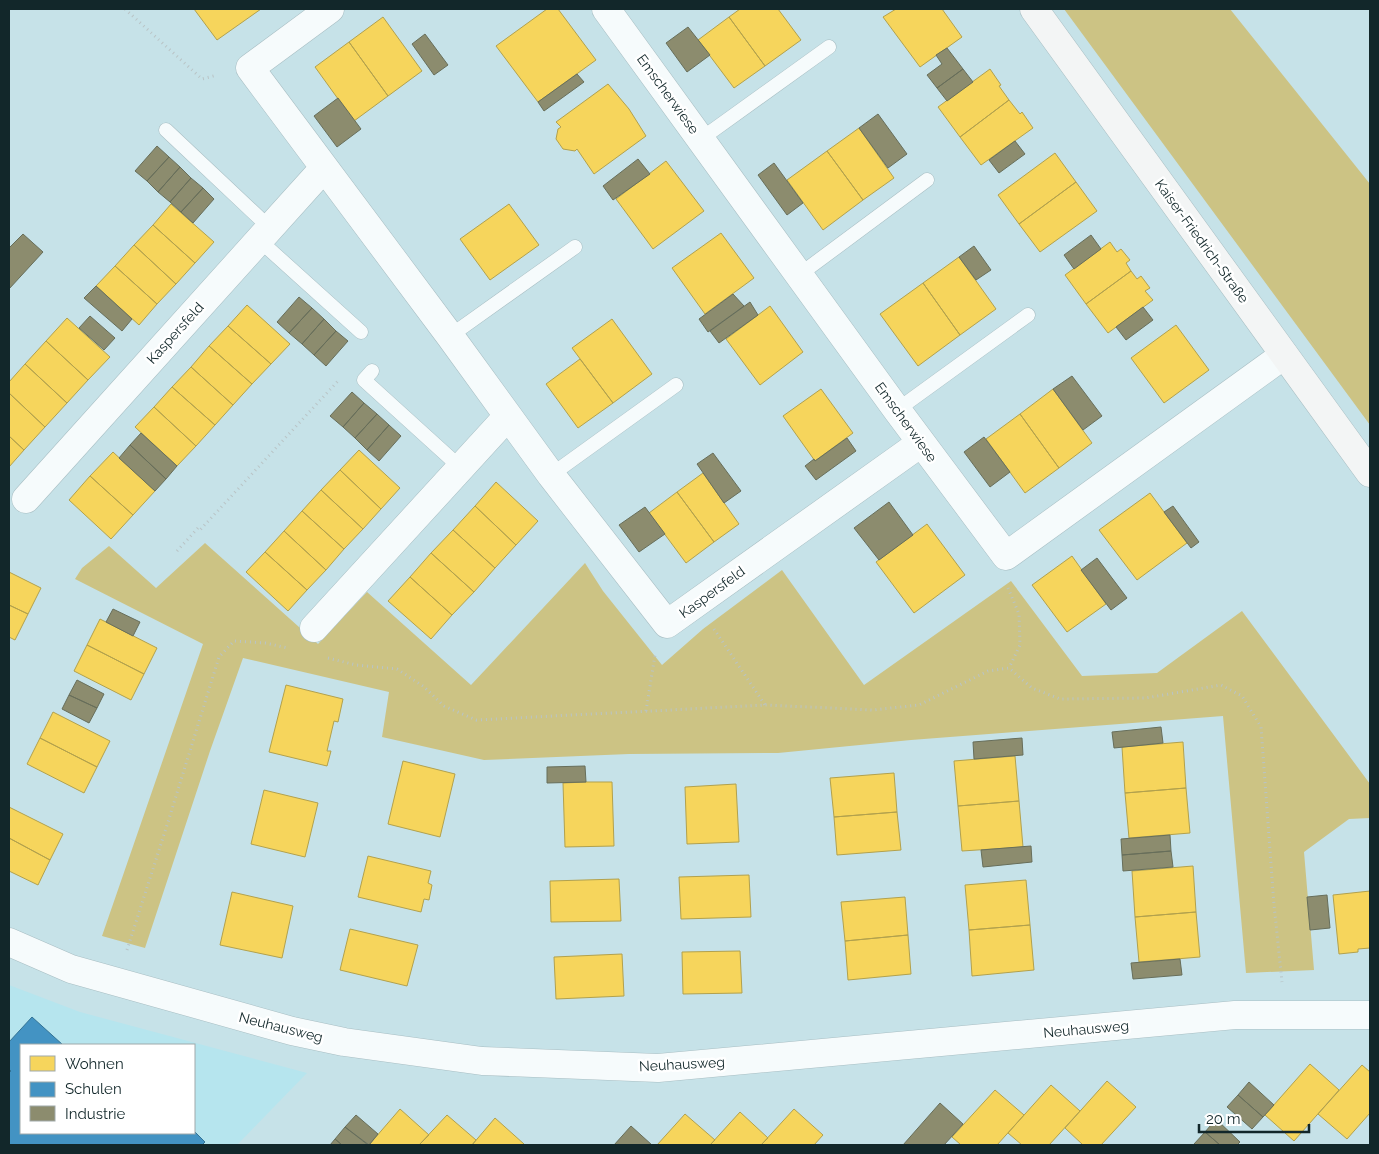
<svg xmlns="http://www.w3.org/2000/svg" width="1379" height="1154" font-family="Raleway,sans-serif">
<style>
.built{fill:#b6e5ee;fill-rule:evenodd}
.green{fill:#ccc384}
.homes{fill:#f6d55c;stroke:#b2a14d}
.schools{fill:#4393c3;stroke:#347395}
.industry{fill:#8c8c6e;stroke:#676e5a}
.lines{fill:none;stroke-linecap:round;stroke-linejoin:round}
.service-casing{stroke:#a8bec3;stroke-width:15}
.minor-casing{stroke:#a8bec3;stroke-width:29}
.secondary-casing{stroke:#a8bec3;stroke-width:29}
.path{stroke:#b9c4c6;stroke-width:3;stroke-dasharray:1 4;stroke-linecap:butt}
.service{stroke:#f6fbfc;stroke-width:14}
.minor{stroke:#f6fbfc;stroke-width:28}
.secondary{stroke:#f3f5f5;stroke-width:28}
.labels{text-anchor:middle;dominant-baseline:central;stroke-width:5;stroke-linejoin:round;paint-order:stroke}
.street-label{font-size:14px;fill:#12272a;stroke:#fff}
</style>
<rect width="100%" height="100%" fill="#c6e2e8"/>
<path class="built" d="M9,985L80,1012L307,1073L237,1145H9ZM21,1045H194V1133H21Z"/>
<path class="green" d="M1064,9H1230L1370,184V425Z
M205,543L318,644L367,592L471,685L585,563L603,591L662,665L703,629L782,570L864,685L1011,581L1082,676L1157,673L1242,611L1370,784V818L1349,819L1304,852L1314,970L1246,973L1223,716L911,740L778,753L629,754L484,760L382,737L389,692L243,658L210,751L145,948L102,936L203,644L75,579L82,568L109,546L156,588Z"/>
<path class="homes" d="M194,9H261L217,40Z
M547,9H558L596,60L538,102L496,46Z
M740,9H778L801,40L765,66L729,17Z
M896,9H942L962,37L920,67L883,17Z
M383,17L422,71L388,96L349,42Z
M729,17L765,66L734,88L698,40Z
M349,42L388,96L354,121L315,67Z
M990,69L1001,85L999,86L1009,100L960,137L938,107Z
M608,84L629,109L646,136L594,174L577,149L575,151L563,149L556,139L558,129L561,127L556,122Z
M1009,100L1020,114L1022,112L1033,128L981,165L960,137Z
M859,128L894,178L863,200L827,151Z
M827,151L863,200L823,230L787,180Z
M1055,153L1076,182L1019,224L998,195Z
M666,161L704,211L653,249L616,199Z
M1076,182L1097,211L1040,252L1019,224Z
M171,204L214,242L195,263L153,225Z
M509,204L539,245L490,280L460,239Z
M153,225L195,263L176,284L134,245Z
M721,233L754,278L705,314L672,268Z
M1110,242L1117,252L1121,249L1130,260L1126,263L1131,271L1086,304L1065,275Z
M134,245L176,284L157,304L115,266Z
M959,257L996,309L960,335L923,283Z
M115,266L157,304L139,325L96,286Z
M1131,271L1137,279L1141,276L1150,288L1145,291L1153,300L1108,333L1086,304Z
M923,283L960,335L918,366L880,314Z
M247,305L290,344L271,364L228,326Z
M770,306L803,352L760,385L726,339Z
M67,318L110,357L88,380L46,341Z
M612,319L652,374L613,403L572,348Z
M1176,325L1209,370L1164,403L1131,358Z
M228,326L271,364L252,384L209,346Z
M46,341L88,380L67,403L25,364Z
M209,346L252,384L233,405L191,367Z
M580,359L613,403L578,428L546,384Z
M25,364L67,403L45,427L9,393V382Z
M191,367L233,405L215,425L172,387Z
M172,387L215,425L196,446L154,407Z
M821,389L853,433L815,461L783,416Z
M1053,389L1092,443L1059,468L1020,414Z
M9,393L45,427L24,450L9,436Z
M154,407L196,446L177,466L135,427Z
M1020,414L1059,468L1025,493L986,439Z
M9,436L24,450L9,467Z
M359,450L400,488L381,509L340,470Z
M113,452L155,491L133,515L90,476Z
M340,470L381,509L363,529L321,490Z
M703,473L739,524L714,542L677,492Z
M90,476L133,515L111,539L69,500Z
M496,482L538,521L516,545L475,506Z
M321,490L363,529L344,549L302,511Z
M677,492L714,542L686,563L649,513Z
M1150,493L1187,543L1137,580L1099,530Z
M475,506L516,545L495,568L453,530Z
M302,511L344,549L326,570L284,531Z
M927,524L965,575L914,613L876,562Z
M453,530L495,568L474,592L431,553Z
M284,531L326,570L307,590L265,552Z
M265,552L307,590L288,611L246,572Z
M431,553L474,592L452,615L410,577Z
M1072,556L1106,604L1067,632L1032,585Z
M9,572L41,588L28,614L9,605Z
M410,577L452,615L431,639L388,601Z
M9,605L28,614L15,640L9,637Z
M100,619L157,648L144,674L87,645Z
M87,645L144,674L131,700L74,671Z
M286,685L343,699L338,722L334,721L327,751H331L327,766L269,752Z
M53,712L110,741L97,767L40,738Z
M40,738L97,767L84,793L27,764Z
M1183,742L1186,788L1125,793L1122,747Z
M1015,756L1019,801L958,806L954,761Z
M403,761L455,774L440,837L388,824Z
M894,773L897,812L834,817L830,778Z
M586,782H612L614,846L565,847L563,783Z
M736,784L739,842L687,844L685,787Z
M1186,788L1190,833L1129,838L1125,793Z
M264,790L318,803L305,857L251,844Z
M1019,801L1023,847L962,851L958,806Z
M9,807L63,834L50,860L9,838Z
M897,812L901,850L837,855L834,817Z
M9,838L50,860L38,885L9,871Z
M368,856L431,871L428,883L432,885L429,900L424,899L421,912L358,897Z
M1193,866L1196,912L1135,917L1132,871Z
M749,875L751,917L681,919L679,877Z
M619,879L621,921L551,922L550,881Z
M1026,880L1030,925L969,930L965,885Z
M1370,891V948L1358,949V952L1339,954L1333,895Z
M232,892L293,906L282,958L220,945Z
M905,897L908,935L845,941L841,902Z
M1196,912L1200,957L1139,962L1135,917Z
M1030,925L1034,970L972,976L969,930Z
M350,929L418,945L407,986L340,970Z
M908,935L911,974L848,980L845,941Z
M740,951L742,993L683,994L682,952Z
M622,954L624,996L556,999L554,957Z
M1310,1064L1339,1090L1294,1141L1265,1115Z
M1362,1065L1370,1072V1113L1347,1139L1318,1114Z
M1107,1081L1136,1107L1101,1145H1083L1065,1128Z
M1051,1085L1080,1111L1049,1145H1022L1008,1133Z
M995,1090L1024,1115L997,1145H961L952,1137Z
M400,1109L429,1135L419,1145H369Z
M794,1109L823,1135L814,1145H761Z
M740,1112L768,1138L761,1145H710Z
M685,1114L715,1140L710,1145H657Z
M447,1115L476,1140L472,1145H419Z
M495,1118L524,1144V1145H472Z"/>
<path class="schools" d="M32,1017L63,1045H21V1133H194V1131L205,1142L202,1145H9V1073L11,1071L9,1069V1042Z"/>
<path class="industry" d="M688,27L710,55L687,72L666,43Z
M425,34L448,65L434,75L412,44Z
M947,48L963,69L937,88L927,75L942,64L936,55Z
M963,69L973,82L947,101L937,88Z
M577,74L584,82L544,111L538,102Z
M338,98L361,129L337,147L314,116Z
M878,114L907,154L888,168L859,128Z
M1015,141L1025,154L999,173L989,160Z
M157,146L169,157L147,181L135,171Z
M169,157L180,167L158,192L147,181Z
M638,159L650,174L613,200L603,186Z
M774,163L803,203L787,215L758,175Z
M180,167L191,178L170,202L158,192Z
M191,178L203,188L181,212L170,202Z
M203,188L214,199L193,223L181,212Z
M23,234L43,252L9,289V248Z
M1091,235L1101,249L1074,269L1064,255Z
M974,246L991,270L976,280L959,257Z
M96,286L132,319L122,331L84,298Z
M733,294L744,306L708,332L699,319Z
M299,297L312,308L289,333L277,322Z
M750,302L758,315L719,343L710,331Z
M1143,307L1153,320L1126,340L1116,327Z
M312,308L324,319L302,344L289,333Z
M90,316L115,338L104,350L79,328Z
M324,319L336,331L314,355L302,344Z
M336,331L348,341L326,366L314,355Z
M1072,376L1102,416L1083,430L1053,389Z
M352,392L364,403L343,427L330,416Z
M364,403L377,414L355,438L343,427Z
M377,414L389,425L367,450L355,438Z
M389,425L401,436L379,461L367,450Z
M141,433L177,466L166,479L130,445Z
M984,437L1010,472L990,487L964,452Z
M847,438L856,451L816,480L805,466L814,459L815,461Z
M130,445L166,479L155,491L119,458Z
M713,453L741,491L724,503L697,464Z
M889,502L913,535L879,560L854,528Z
M1173,506L1199,542L1191,548L1164,512Z
M645,507L665,534L639,552L619,525Z
M1097,558L1127,598L1111,610L1081,570Z
M113,609L140,622L133,636L106,622Z
M77,680L104,694L97,708L69,695Z
M69,695L97,708L89,723L62,709Z
M1161,727L1163,743L1114,748L1112,732Z
M1022,738L1023,755L974,759L973,742Z
M585,766L586,782L547,783V767Z
M1170,835L1171,851L1122,855L1121,839Z
M1031,846L1032,862L983,867L981,850Z
M1171,851L1173,867L1123,871L1122,855Z
M1327,895L1330,928L1310,930L1307,897Z
M1180,959L1182,975L1133,979L1131,963Z
M1249,1082L1274,1105L1263,1117L1238,1095Z
M1238,1095L1263,1117L1252,1129L1227,1107Z
M940,1103L963,1124L944,1145H903Z
M356,1115L378,1134L369,1145L345,1127Z
M1216,1119L1240,1142L1237,1145H1220L1205,1132Z
M631,1126L652,1145H614Z
M345,1127L368,1145H342L335,1139Z
M1205,1132L1220,1145H1195L1194,1144Z
M335,1139L342,1145H330Z"/>
<g class="lines">
<g class="service-casing">
<path id="service" d="M166,130L270,228
M701,139L829,47
M259,240L361,332
M799,275L927,180
M450,336L575,247
M372,371L364,380L461,468
M897,410L1028,315
M551,475L676,385"/>
</g>
<g class="minor-casing">
<path id="minor" d="M330,9L250,68L450,336L551,475L667,624L921,443
M606,9L897,410L1006,556L1284,355
M26,499L324,168
M314,628L508,416
M9,942L71,969L292,1031L344,1042L482,1061L658,1068L1235,1015H1370"/>
</g>
<g class="secondary-casing">
<path id="secondary" d="M1034,9L1370,473"/>
</g>
<path class="path" d="M125,9L202,79L217,75
M177,551L198,528L200,530L338,381
M1008,588L1019,614L1020,645L1009,668
M714,629L765,705
M328,658L356,665L397,669L423,686L444,706L476,720L766,705L873,710L919,705L988,671L1009,668L1032,688L1060,699L1146,698L1221,685L1242,696L1261,727L1274,905L1282,982
M646,711L655,655
M127,950L168,822L219,657L234,641L265,643L288,648"/>
<use href="#service" class="service"/>
<use href="#minor" class="minor"/>
<use href="#secondary" class="secondary"/>
</g>
<g class="labels">
<g class="street-label">
<text transform="translate(668 94) rotate(54)">Emscherwiese</text>
<text transform="translate(1202 241) rotate(54)">Kaiser-Friedrich-Straße</text>
<text transform="translate(175 333) rotate(-48)">Kaspersfeld</text>
<text transform="translate(906 422) rotate(54)">Emscherwiese</text>
<text transform="translate(712 592) rotate(-36)">Kaspersfeld</text>
<text transform="translate(281 1027) rotate(14)">Neuhausweg</text>
<text transform="translate(1086 1029) rotate(-5)">Neuhausweg</text>
<text transform="translate(682 1064) rotate(-3)">Neuhausweg</text>
</g>
</g>
<rect width="1379" height="1154" fill="none" stroke="#12272a" stroke-width="20"/>
<rect x="20" y="1044" width="175" height="90" fill="#ffffff" stroke="#a0a9aa"/>
<rect x="30" y="1056" width="25" height="15" fill="#f6d55c" stroke="#a0a9aa"/>
<text x="65" y="1069" font-size="15" fill="#12272a">Wohnen</text>
<rect x="30" y="1082" width="25" height="15" fill="#4393c3" stroke="#a0a9aa"/>
<text x="65" y="1094" font-size="15" fill="#12272a">Schulen</text>
<rect x="30" y="1106" width="25" height="15" fill="#8c8c6e" stroke="#a0a9aa"/>
<text x="65" y="1119" font-size="15" fill="#12272a">Industrie</text>
<path d="M1199 1124v8h110v-8" fill="none" stroke="#12272a" stroke-width="2.5"/>
<text x="1206" y="1124" font-size="15" fill="#12272a" stroke="#ffffff" stroke-width="4" paint-order="stroke">20 m</text>
</svg>
